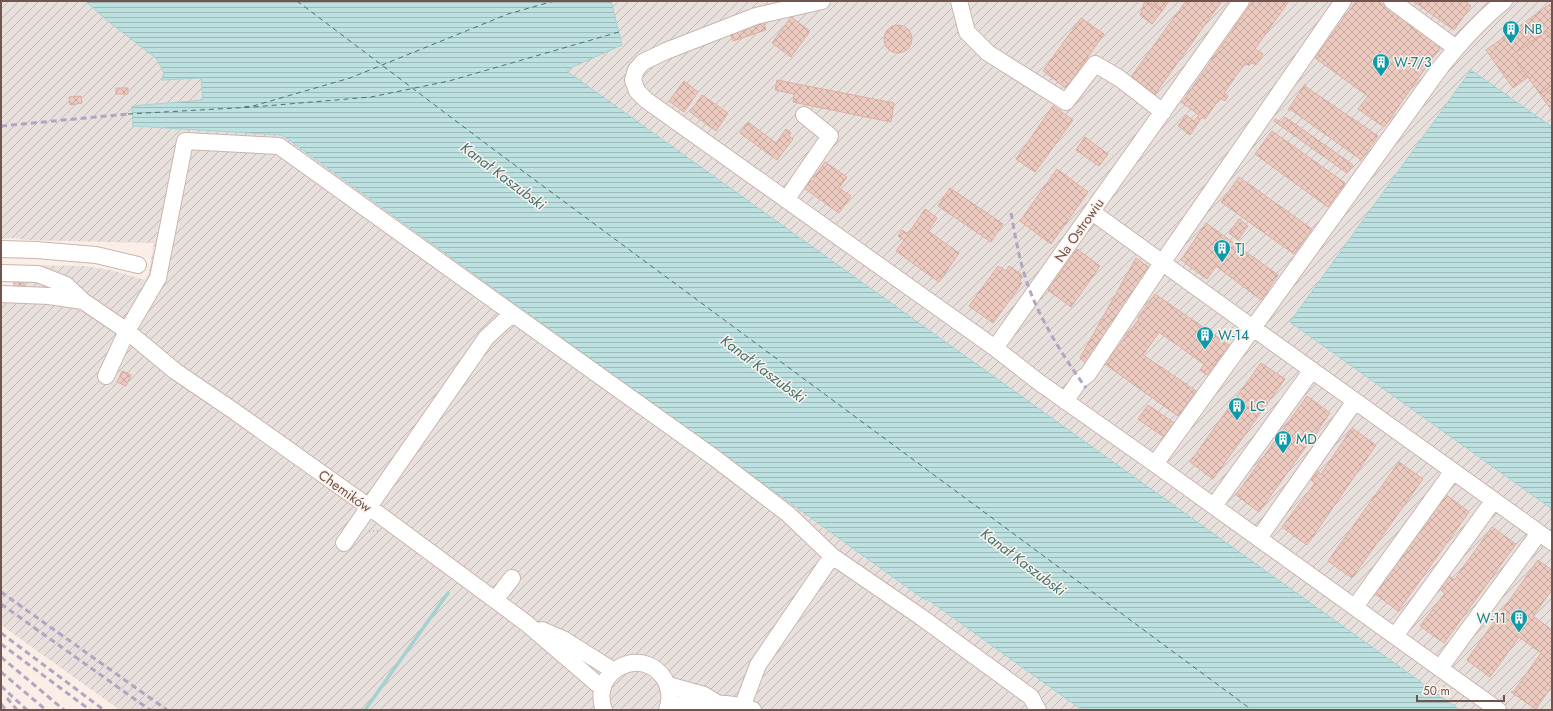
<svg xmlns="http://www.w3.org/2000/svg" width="1553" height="711" font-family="Jost,sans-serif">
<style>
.industrial{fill:url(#industrial-furrows)}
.water{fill:url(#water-rules);stroke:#a4d2d1}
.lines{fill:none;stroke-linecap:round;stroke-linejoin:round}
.stream{stroke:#a4d2d1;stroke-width:3.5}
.ferry{stroke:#437473;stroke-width:1;stroke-dasharray:5 4;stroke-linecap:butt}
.building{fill:url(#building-cross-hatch);stroke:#ddaea2}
.minor-casing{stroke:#cab5ad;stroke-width:18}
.path{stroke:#d1ada4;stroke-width:2;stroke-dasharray:1 3;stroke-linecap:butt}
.minor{stroke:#fff;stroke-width:16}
.rail{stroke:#b0a6c2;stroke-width:3;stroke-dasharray:6 4;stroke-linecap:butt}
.labels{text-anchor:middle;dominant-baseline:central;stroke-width:3;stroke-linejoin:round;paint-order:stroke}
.culture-label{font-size:14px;fill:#0d838f;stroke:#fdf3ec;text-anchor:start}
.street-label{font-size:14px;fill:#70544d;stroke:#fdf3ec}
.water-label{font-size:15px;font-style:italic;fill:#437473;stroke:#fdf3ec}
</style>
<defs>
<pattern id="industrial-furrows" width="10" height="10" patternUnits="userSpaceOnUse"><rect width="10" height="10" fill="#e8e0dc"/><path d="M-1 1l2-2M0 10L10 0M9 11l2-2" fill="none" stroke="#c0b8b5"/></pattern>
<pattern id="water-rules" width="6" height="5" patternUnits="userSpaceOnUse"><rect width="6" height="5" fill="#bce1e0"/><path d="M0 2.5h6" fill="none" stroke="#9db9b8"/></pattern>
<pattern id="building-cross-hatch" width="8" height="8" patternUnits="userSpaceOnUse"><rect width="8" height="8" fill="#eccac0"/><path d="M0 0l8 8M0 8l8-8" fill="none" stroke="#c4a79e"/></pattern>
</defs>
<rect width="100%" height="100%" fill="#faeee6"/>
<path class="industrial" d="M1,1H85L109,22L157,59L164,73L201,78L203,100L132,106L133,126L282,135L847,544L925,600L927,599L1082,710H120L1,625V299H13L14,265L84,266L111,270L145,280L149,272L154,243L26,240L14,238L1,239Z
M611,1H1552V127L1471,70L1291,322L1552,509V710H1460L568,72V69L622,45Z"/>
<path class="water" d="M85,1H611L622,45L568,69V72L1460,710H1082L927,599L925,600L847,544L282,135L133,126L132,106L203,100L201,78L162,80L164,73L157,59L109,22Z
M1471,70L1552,127V509L1290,322Z"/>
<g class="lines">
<path class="stream" d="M365,710L448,593"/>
<path class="ferry" d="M297,1L493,149L1252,710
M244,107L253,106L350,78L508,14L554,1
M128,114L253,107L371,97L449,81L619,32"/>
</g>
<path class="building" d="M1145,1L1162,11L1152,24L1140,15Z
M1147,1H1169L1162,11Z
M1186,1H1222L1155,94L1131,77Z
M1253,1H1289L1255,49L1263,54L1256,65L1247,60L1251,63L1249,66L1245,63L1224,93L1228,96L1225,101L1220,98L1205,119L1202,117L1190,135L1178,126L1186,115L1194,121L1199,115L1181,102L1183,101Z
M1356,1H1378L1441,46L1384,127L1358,109L1368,96L1315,58Z
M1413,1H1464L1471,6L1454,30Z
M1550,4L1552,6V38L1547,31L1512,55L1528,77L1513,88L1486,50Z
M791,17L810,31L791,57L772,43Z
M1081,18L1104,34L1066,88L1043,71Z
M763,20L766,30L733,41L729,30Z
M884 39a14 14 0 1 1 28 0a14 14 0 1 1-28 0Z
M1547,31L1552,38V85L1540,94L1512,55Z
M777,80L894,103L891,122L793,102L794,94L775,90Z
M684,81L698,92L684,112L669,101Z
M1305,84L1306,87L1378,136L1360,161V159L1290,109L1288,110Z
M1552,85V111L1540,94Z
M116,88H128V94H116Z
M702,95L728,113L716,131L690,112Z
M81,96L82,103L70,105L69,97Z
M1053,106L1073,120L1035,172L1016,159Z
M1285,117L1353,165L1347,173L1274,121L1275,119L1281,122Z
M748,122L776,143L786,129L791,133L789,136L793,139L777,160L740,133Z
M1272,131L1345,183L1328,207L1255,154Z
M1085,137L1108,154L1099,166L1076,150Z
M825,162L847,177L839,188L851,196L839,213L804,188L810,180L812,181Z
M1057,169L1088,192L1051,244L1020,221Z
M1239,177L1312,229L1294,254L1221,202Z
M950,188L1003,224L991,242L938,206Z
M925,209L937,218L928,231L959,253L939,282L896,251L904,240L898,236L902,230L908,234Z
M1239,219L1248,226L1238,240L1229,233Z
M1206,223L1278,275L1261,300L1216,266L1207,279L1181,260Z
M1077,249L1100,266L1071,307L1048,290Z
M1136,258L1151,269L1086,363L1080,358Z
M998,266L1006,271L1009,266L1022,275L1020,281L1022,283L993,323L969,306Z
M14,279L24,280V288H14Z
M1155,294L1229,345L1207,375L1200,370L1204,364L1159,332L1143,355L1196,391L1178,416L1105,364L1139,319L1138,318Z
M1261,363L1285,379L1213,479L1190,462Z
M122,371L131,375L126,386L117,382Z
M1307,396L1330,413L1259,512L1236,495Z
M1148,405L1174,423L1164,437L1138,419Z
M1352,428L1376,445L1307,545L1282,527L1315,483L1311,480L1317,471L1321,474Z
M1399,462L1423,479L1352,578L1328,561Z
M1445,494L1469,512L1398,611L1374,593Z
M1492,527L1516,544L1444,643L1420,626L1445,593L1438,588L1448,575L1454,580Z
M1538,560L1552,570V590L1533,616L1552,630V686L1537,707V710L1511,692L1514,691L1541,653L1519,637L1490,677L1467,660Z"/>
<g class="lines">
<g class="minor-casing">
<path id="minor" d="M822,1L756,16L666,51L643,62L636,70L633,80L637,91L646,100L995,348L1040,383L1155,464
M959,1L967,32L988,53L1066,102L1095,64L1119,78L1163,112
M1392,1L1456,48
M786,200L830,136L804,115
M1092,212L1253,328L1440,68C1459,44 1479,21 1504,1
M1,249L36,250L96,255L138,265
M1,273L38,274L66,285L83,301L127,331L175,371L231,409L369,507L526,623L602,688
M1,294L49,296L83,301
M995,348L1241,1
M106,376L127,331L158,278L185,141L279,146L513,314
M1065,401L1080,380L1088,374L1162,263L1343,1
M1214,506L1312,370
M1259,538L1355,401
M344,543L486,338L503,322L513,314L716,459L788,514L832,556L921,617L1031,697L1038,710
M495,600L512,578
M1355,607L1453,471
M542,630L563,639L614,671
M1395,636L1494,500
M1440,668L1539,533
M668,685L704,695L717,703
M669,705C696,704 727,700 753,710
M604,710C589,670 644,644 665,680C670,690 671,700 667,710
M741,710L758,665L832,556
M1498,710L1155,464L1253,328L1552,542"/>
</g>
<path class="path" d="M369,531H379"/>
<use href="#minor" class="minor"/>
<path class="rail" d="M1,126L128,114
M1011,213C1016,241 1021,269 1032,296C1046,329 1065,359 1086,388
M1,592L167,710
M1,604L150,710
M1,633L104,710
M1,644L90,710
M1,657L64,710
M1,672L46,710
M1,686L27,710
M7,698L17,710
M1,704L6,710"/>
</g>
<defs>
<g id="building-pin" transform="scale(0.9)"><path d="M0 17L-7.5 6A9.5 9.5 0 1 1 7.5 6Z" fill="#0f9aa8" stroke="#fdf3ec"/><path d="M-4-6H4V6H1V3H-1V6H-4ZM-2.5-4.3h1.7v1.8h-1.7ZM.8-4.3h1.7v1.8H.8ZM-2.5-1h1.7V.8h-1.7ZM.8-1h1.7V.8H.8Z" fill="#fff"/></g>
</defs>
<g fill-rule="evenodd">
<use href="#building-pin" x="1511" y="29"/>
<use href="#building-pin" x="1381" y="62"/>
<use href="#building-pin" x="1222" y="248"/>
<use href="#building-pin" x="1205" y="335"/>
<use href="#building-pin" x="1237" y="406"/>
<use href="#building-pin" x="1283" y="439"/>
<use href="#building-pin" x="1519" y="618"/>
</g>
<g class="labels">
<g class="culture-label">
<text x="1524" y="29">NB</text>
<text x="1394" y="62">W-7/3</text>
<text x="1235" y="248">TJ</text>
<text x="1218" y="335">W-14</text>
<text x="1250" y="406">LC</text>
<text x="1296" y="439">MD</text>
<text x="1506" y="618" text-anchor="end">W-11</text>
</g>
<g class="street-label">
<text transform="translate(1079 230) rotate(-55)">Na Ostrowiu</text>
<text transform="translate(345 491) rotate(36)">Chemików</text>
</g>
<g class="water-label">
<text transform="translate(503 176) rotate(37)">Kanał Kaszubski</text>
<text transform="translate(763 369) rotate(37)">Kanał Kaszubski</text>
<text transform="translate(1023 562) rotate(37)">Kanał Kaszubski</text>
</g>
</g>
<rect width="1553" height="711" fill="none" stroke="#70544d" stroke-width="4"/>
<path d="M1417 695v6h87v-6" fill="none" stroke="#70544d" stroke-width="2"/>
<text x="1423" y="695" font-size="12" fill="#70544d" stroke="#fdf3ec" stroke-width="3" paint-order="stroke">50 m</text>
</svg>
